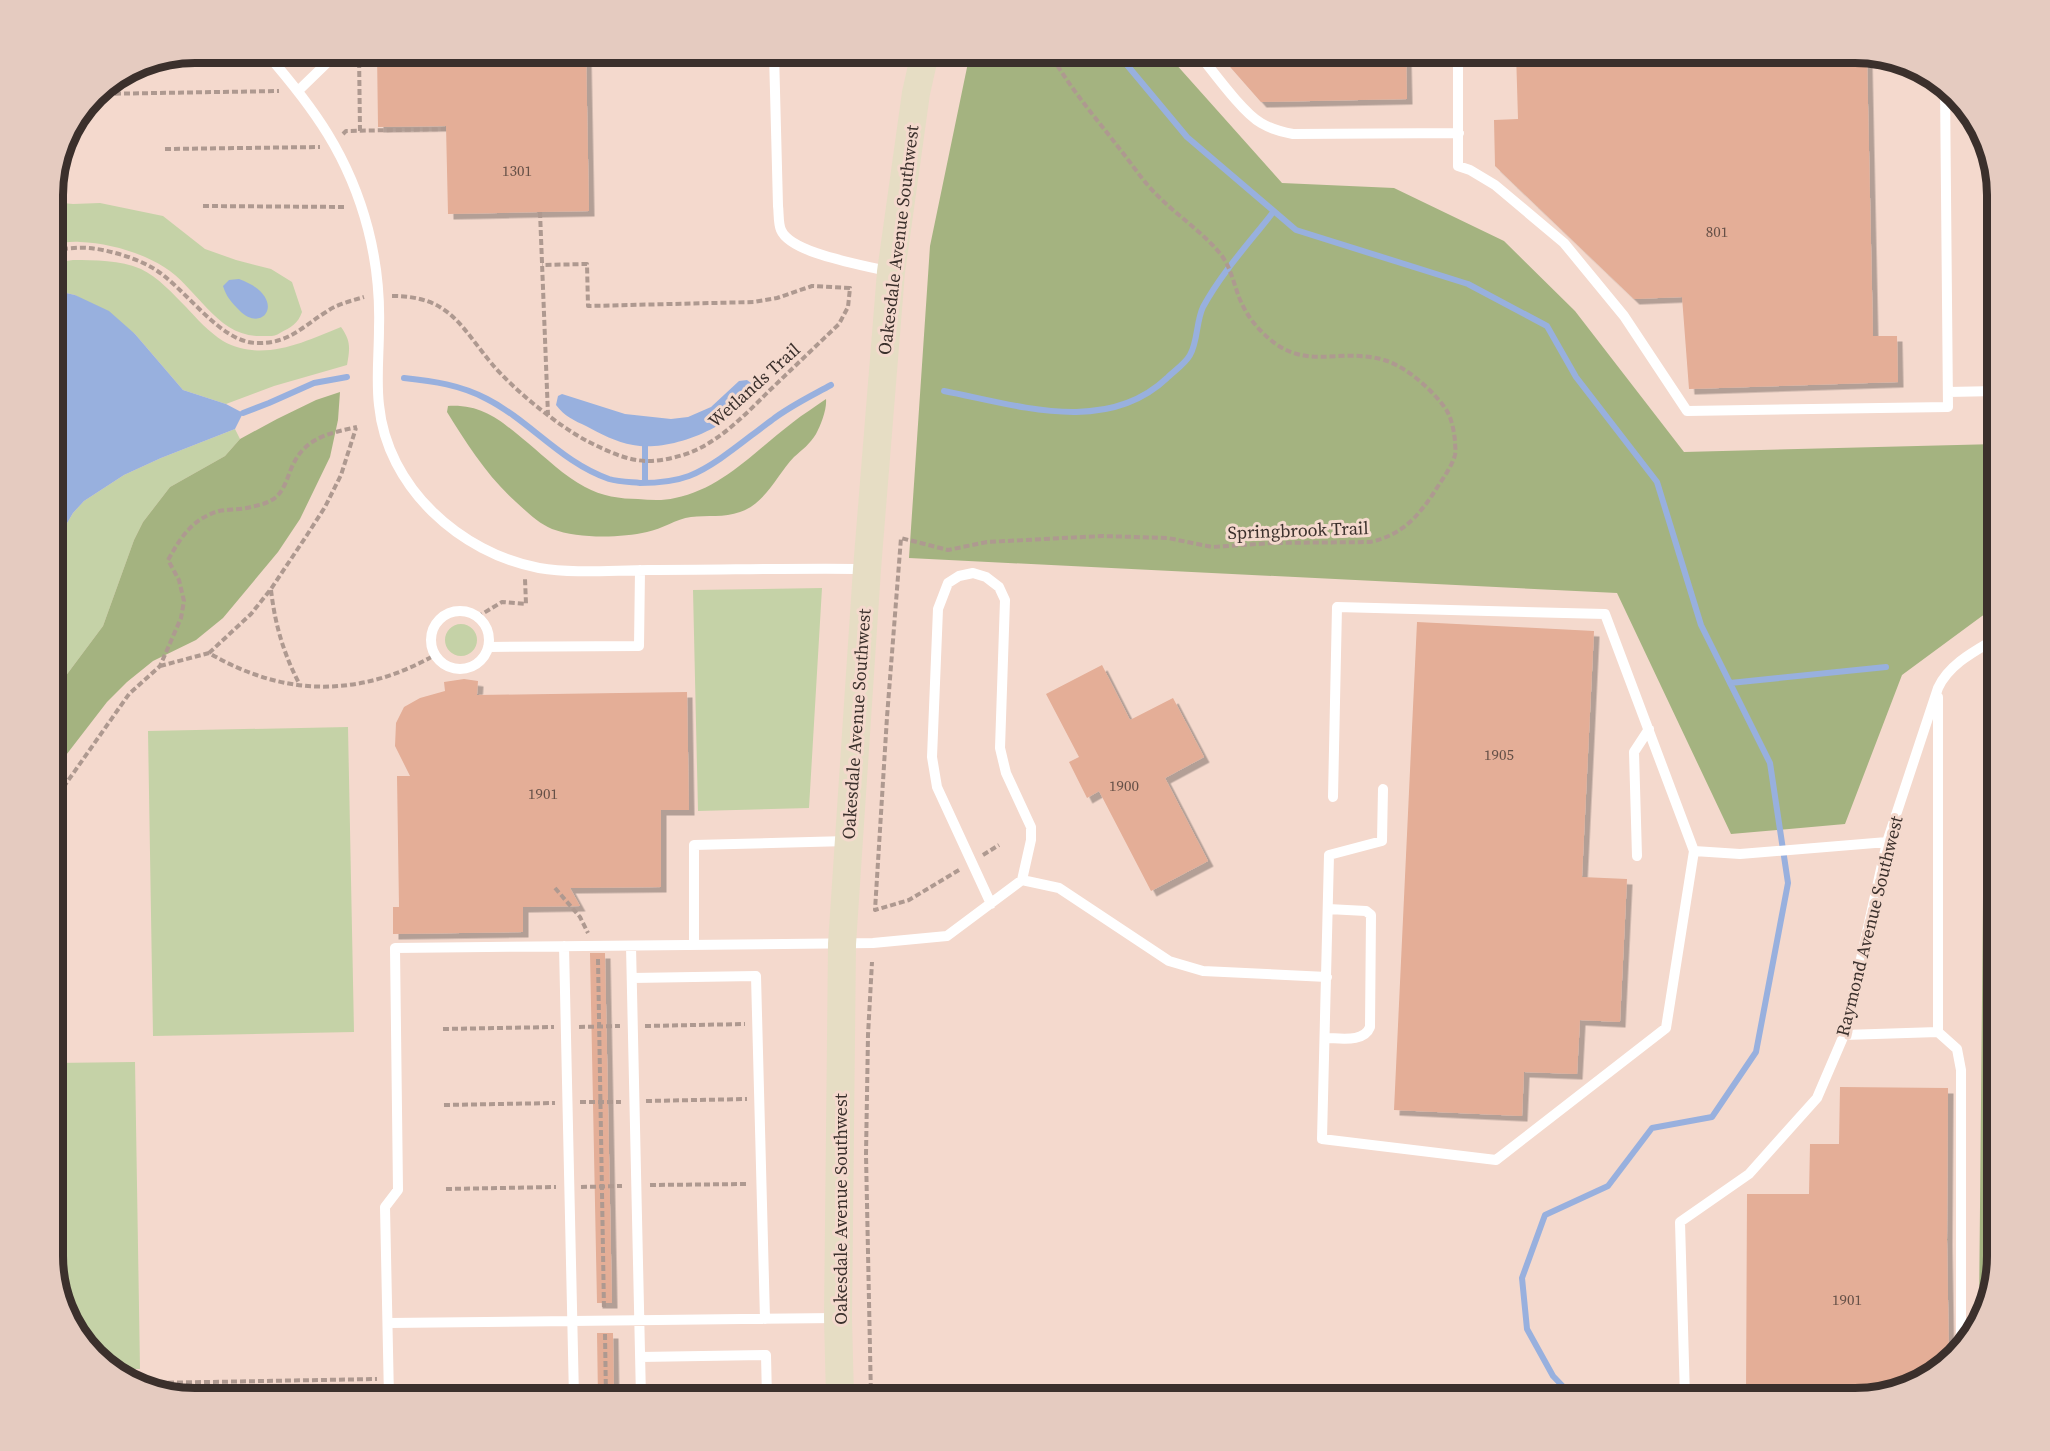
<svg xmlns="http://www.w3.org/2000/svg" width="2050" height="1451" font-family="'Source Serif 4',serif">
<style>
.green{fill:#c5d2a7}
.forest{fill:#a4b380}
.water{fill:#98b0de}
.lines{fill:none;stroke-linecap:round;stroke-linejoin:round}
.stream{stroke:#98b0de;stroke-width:6}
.building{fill:#e4ae97;filter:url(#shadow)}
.path{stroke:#ae9990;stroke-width:4;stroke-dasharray:6 3;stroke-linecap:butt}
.lane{stroke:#fff;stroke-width:10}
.secondary{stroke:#e6ddc4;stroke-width:28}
.labels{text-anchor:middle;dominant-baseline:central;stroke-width:6;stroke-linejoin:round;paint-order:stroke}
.number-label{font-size:15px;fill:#655047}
.street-label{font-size:18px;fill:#3b302c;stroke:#f4d9cd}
.rim{fill:none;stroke:#3b302c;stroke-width:8}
</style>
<defs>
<filter id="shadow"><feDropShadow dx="5.5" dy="5.5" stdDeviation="0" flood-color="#0004"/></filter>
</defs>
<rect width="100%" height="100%" fill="#f4d9cd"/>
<path class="green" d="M53,202L73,204L100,203L163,216L205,249L236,260L271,269L292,282L302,312C298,324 291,327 280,333C275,337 269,336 262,336C217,338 198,288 164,267C140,252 108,243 80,242C72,241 62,243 53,244Z
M73,260C95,260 120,260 141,269C158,277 173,294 186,307C197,319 209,332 223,341C262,363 304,342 341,327C351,341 350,348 347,365L274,386L226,404L183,390L135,334L75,295L53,290V263Z
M235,429L240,439L225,456L170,487L143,522L134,540L103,626L53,693V547L73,513L84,501L124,475L161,458Z
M822,588L809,808L698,811L693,590Z
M445 640a16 16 0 1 1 32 0a16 16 0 1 1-32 0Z
M348,727L354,1032L153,1036L148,731Z
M135,1062L140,1369H109L71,1327L53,1265V1063Z
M288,1392L289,1398H195L182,1394Z"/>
<path class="forest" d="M970,53H1166L1282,183L1394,188L1504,241L1575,311L1684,452L1997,444V605L1902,675L1845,824L1731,834L1617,593L909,558L930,246Z
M340,392L338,420L330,457L300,519L278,552L223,618L196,640L153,661L127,682L107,702L53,772V693L103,626L134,540L143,522L170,487L225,456L240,439L277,419L316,400Z
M826,399C827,409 821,425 816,434C810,444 802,450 794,457C777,475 765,504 740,512C724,518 707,515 691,517C676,519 662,529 647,532C620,538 579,539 552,529C538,523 527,512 516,502C487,476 467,444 447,412L448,406C484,404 502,422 528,443C546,458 564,476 585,487C601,496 621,499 638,499C650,500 663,501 675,498C722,489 755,451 792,423C803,414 815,407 826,399Z
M1997,674V1256L1979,1311L1985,689Z"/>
<path class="water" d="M239,279C289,297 264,336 239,310C231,302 226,296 223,286L229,280Z
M53,290L75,295L109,311L135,334L183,390L226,404L243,413L235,429L161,458L124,475L84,501L73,513L53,547Z
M747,380L751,383L754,388C741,425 670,453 633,445C616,442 601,434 586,426C575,421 564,416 556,405L558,396L562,394L625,414L671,419L688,417L711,407L739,381Z"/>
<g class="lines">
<path class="stream" d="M1117,53L1187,137L1296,230L1468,284L1547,326L1576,377L1657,482L1701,625L1770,763L1788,883L1756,1052L1712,1117L1652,1128L1608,1186L1545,1215L1522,1278L1527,1329L1553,1376L1574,1398
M404,378C433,381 461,385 487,399C530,421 562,463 609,479C619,482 630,482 640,483C657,483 673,482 689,476C717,465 748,437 772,420C790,406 811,396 831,385
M944,391C1017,405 1106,436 1167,378C1174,371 1185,364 1190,355C1198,341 1196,322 1203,307C1222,272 1250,242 1274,211
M243,413L269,403L314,383L347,377
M645,483V446
M1730,683L1886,667"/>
</g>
<path class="building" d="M377,52H586L589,211L448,214L446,126L378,127Z
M1217,52H1384V54H1406L1407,99L1261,102Z
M1516,52H1855L1867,57L1873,336H1897L1898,382L1689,389L1682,297L1634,299L1495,166L1494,120L1518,119Z
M1417,622L1594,631L1582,877L1627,879L1620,1022L1580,1020L1577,1074L1524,1072L1522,1116L1394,1110Z
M1102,665L1130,720L1173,698L1204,757L1165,778L1208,861L1151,891L1099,791L1087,798L1069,762L1079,757L1046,694Z
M464,679L478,681L477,695L687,692L689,810H661V887L570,888L580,906L523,907V932L393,934V907H399L397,776H410L395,746L396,723L404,707L420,698L445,691L444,682Z
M590,953H605L612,1303H597Z
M1840,1087L1948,1088L1947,1240L1949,1358L1918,1384L1854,1398H1746L1747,1194H1809L1810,1144H1839Z
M597,1333H613L614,1398H598Z"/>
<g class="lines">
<path class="path" d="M359,53L360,131
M97,94L279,91
M343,134L346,131L446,129
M165,149L320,147
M203,206L347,207
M540,212L548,415
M53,250C65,249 77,247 89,248C109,250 133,257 151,267C184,285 219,343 257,343C288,344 302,327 326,312C337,304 351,301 364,297
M392,296C450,296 460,326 492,364C514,390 557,425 587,441C607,451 629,462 652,461C666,460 683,456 696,450C724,437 748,412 770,390C793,368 816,346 839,324L848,307L850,288L812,286L777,298L754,302L588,306L587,264L542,265
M271,590C275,625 284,655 300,685
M477,617L502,602L526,604L525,579
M209,653L251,614L271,589L307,535L325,507L341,475L356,428
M160,666L209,653C284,697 359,698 435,655
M53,802L129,694L160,666L181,618L184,601L179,580L168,560C181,537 192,519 219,511C229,509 240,510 251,507C260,505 269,503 276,497C284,490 287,479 291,469C304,438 326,434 357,427
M983,855L999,845
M959,870L909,900L875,910L887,717L901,538L948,550L987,542L1102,536L1168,538L1212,547L1273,543L1370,542C1401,535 1416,519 1433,494C1440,482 1451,469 1455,455C1456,451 1455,446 1455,441C1454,431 1452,420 1447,411C1435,392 1406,366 1384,360C1336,346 1303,375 1261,331C1253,323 1246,313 1241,302C1234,286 1232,270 1222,256C1204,233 1179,217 1159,197C1144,183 1132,164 1119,148C1095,117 1069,87 1050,53
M555,888L580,917L588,933
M598,959L604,1309
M645,1026L745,1024
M579,1027L620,1026
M443,1029L554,1027
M646,1101L747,1099
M580,1102H621
M444,1105L555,1103
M650,1185L748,1184
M581,1187L622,1186
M446,1189L556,1187
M605,1334L606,1398
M150,1383L377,1379
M871,1398L866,1155L868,1035L872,962"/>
<path class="lane" d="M266,53C314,108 349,156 368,229C376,260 380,296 379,328C379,354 376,380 379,405C387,487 460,553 539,568C574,574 614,570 649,570C721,570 793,568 865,569
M774,53L778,206C779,213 778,223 781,230C791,254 865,265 890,272
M1198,53C1213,71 1242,112 1261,123C1271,129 1282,132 1293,134L1459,133
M1458,53V166L1470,170L1495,185L1564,243L1624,316L1687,411L1948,407L1945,86
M299,90L332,58L333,53
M1945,103L1958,102
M1948,392L1997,391
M431 640a29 29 0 1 1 58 0a29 29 0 1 1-58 0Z
M488,647L639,646L640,570
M1333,797L1337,607L1605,614L1694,851L1666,1028L1496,1160L1322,1139L1329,855L1382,841L1383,789
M1694,851L1740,854L1887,842
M1637,856L1634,752L1649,729
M1022,880L1059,888L1169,961L1203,971L1327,977
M694,945V845L848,841
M564,946L574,1398
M631,946L641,1398
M632,978L756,976L765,1319
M1938,1032L1957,1049L1961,1070V1348
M1844,1035L1938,1032V697
M1325,1038C1340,1038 1364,1043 1370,1027L1371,915L1366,911L1328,909
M388,1323L838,1318
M640,1357L766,1355L767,1398
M389,1398L385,1207L398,1190L395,948L873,943L947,936L1022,880L1031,840V827L1006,773L1000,748L1005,600L999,587L986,577L973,573L959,576L948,583L938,609L932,757L937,787L991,904
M1685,1398L1680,1222L1749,1174L1817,1098L1844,1035L1887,842L1938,688C1949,664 1975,651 1997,638"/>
<path class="secondary" d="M840,1398L838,1318L842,944L867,569L891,272L916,93L925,53"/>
</g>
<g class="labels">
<g class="number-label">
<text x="517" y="170">1301</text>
<text x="1717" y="231">801</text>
<text x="1499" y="754">1905</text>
<text x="1124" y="785">1900</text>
<text x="543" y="793">1901</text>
<text x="1847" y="1299">1901</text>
</g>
<g class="street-label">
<text transform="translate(898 240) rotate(-83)">Oakesdale Avenue Southwest</text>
<text transform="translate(754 385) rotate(-42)">Wetlands Trail</text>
<text transform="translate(1298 530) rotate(-2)">Springbrook Trail</text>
<text transform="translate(856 724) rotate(-86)">Oakesdale Avenue Southwest</text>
<text transform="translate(1869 926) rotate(-76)">Raymond Avenue Southwest</text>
<text transform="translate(840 1209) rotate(-90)">Oakesdale Avenue Southwest</text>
</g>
</g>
<path d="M0 0H2050V1451H0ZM195 63H1855A132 132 0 0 1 1987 195V1256A132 132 0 0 1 1855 1388H195A132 132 0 0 1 63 1256V195A132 132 0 0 1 195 63Z" fill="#e5cbc0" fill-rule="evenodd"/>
<path class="rim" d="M195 63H1855A132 132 0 0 1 1987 195V1256A132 132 0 0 1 1855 1388H195A132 132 0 0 1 63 1256V195A132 132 0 0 1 195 63Z"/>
</svg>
